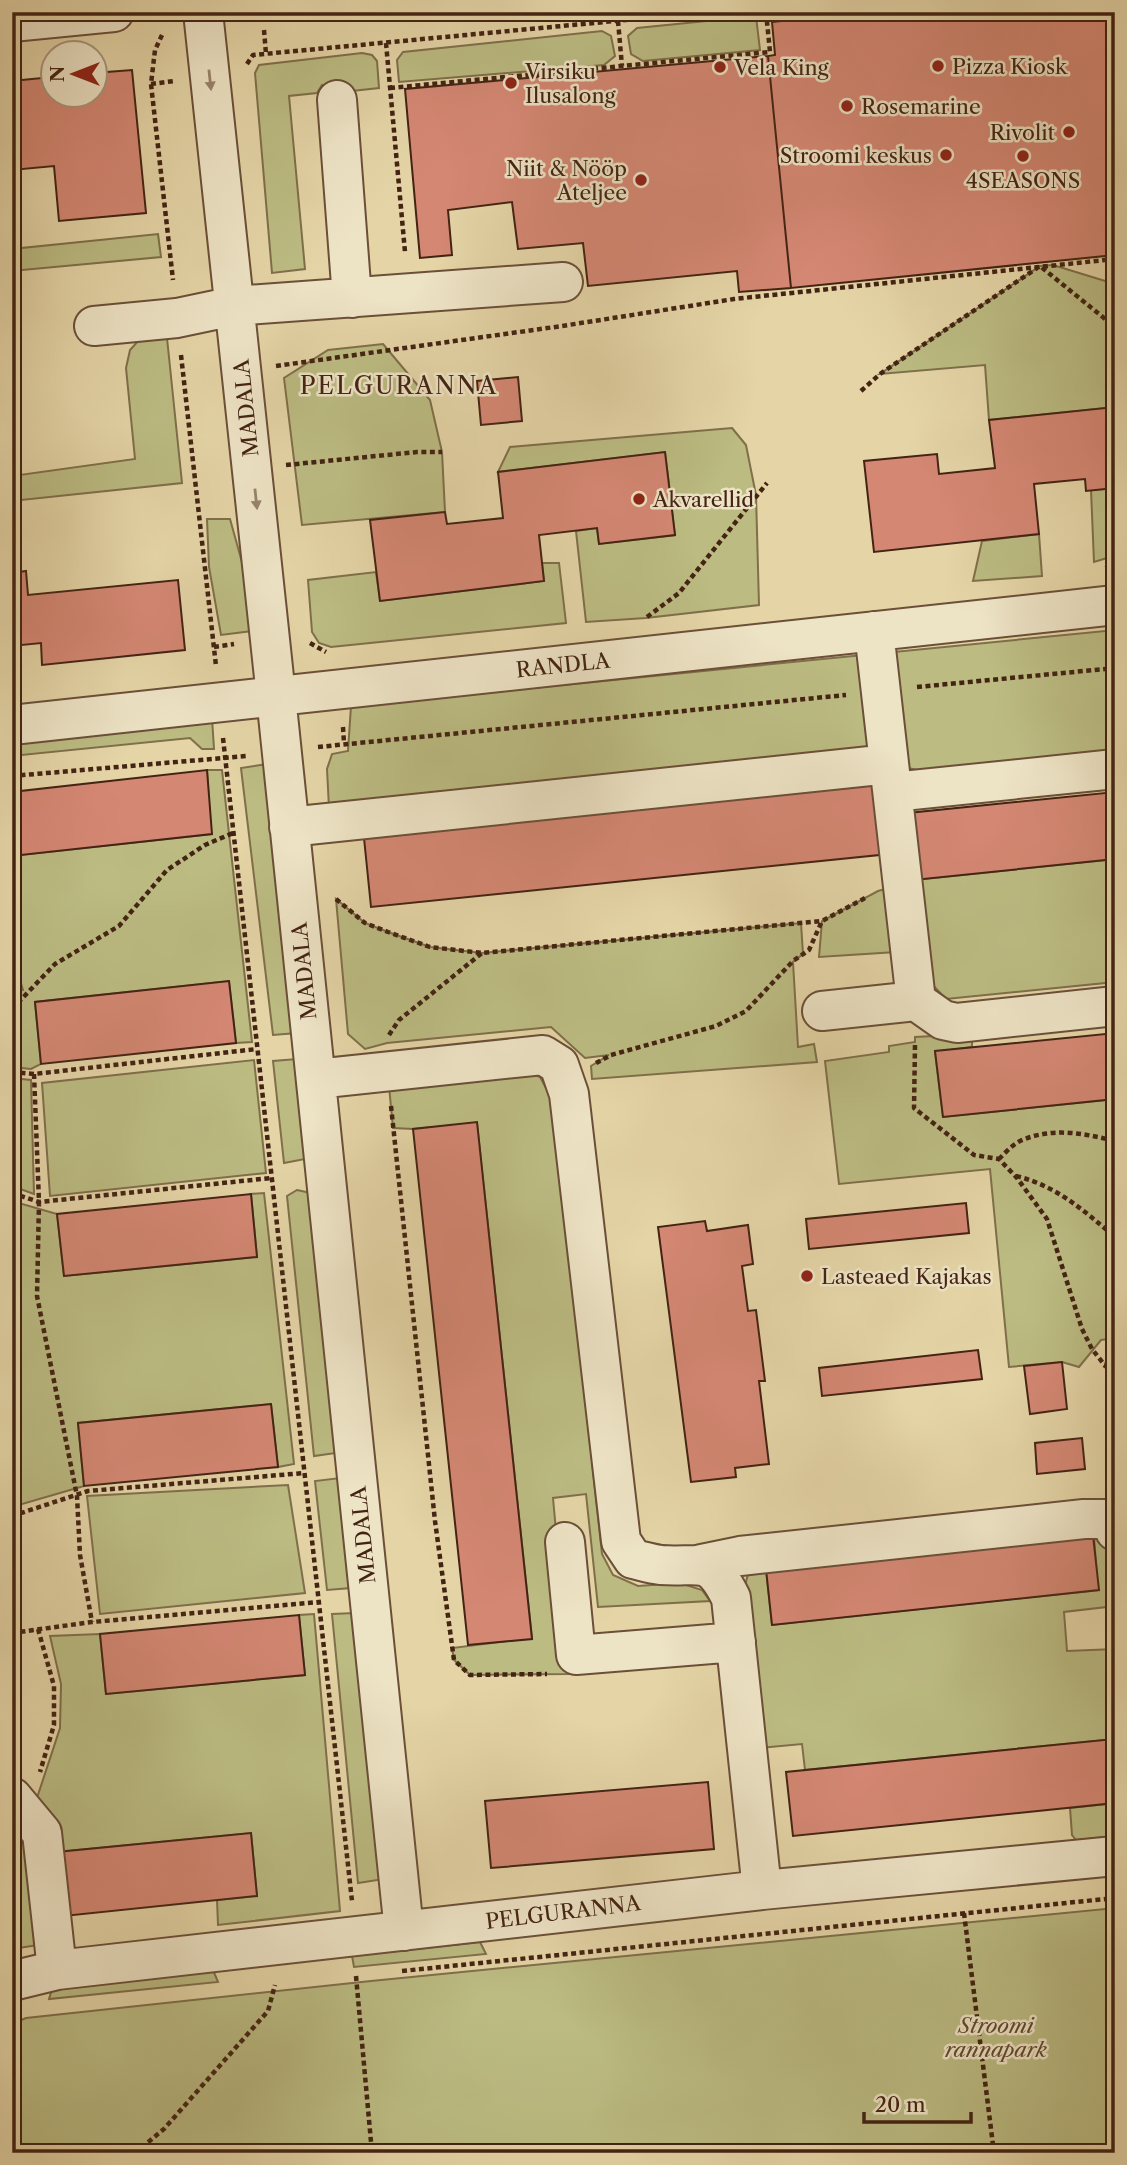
<svg xmlns="http://www.w3.org/2000/svg" width="1127" height="2165" font-family="'Libre Caslon Text',serif">
<style>
.green{fill:#bbbb82;stroke:#7f6f4a;stroke-width:2}
.building{fill:#d48773;stroke:#432313;stroke-width:2}
.lines{fill:none;stroke-linecap:round;stroke-linejoin:round}
.minor-casing{stroke:#6b4f38;stroke-width:42}
.path{stroke:#432313;stroke-width:4.5;stroke-dasharray:5 3.5;stroke-linecap:butt}
.minor{stroke:#ede3c5;stroke-width:38}
.oneway{fill:#98836c}
.poi-dot{fill:#8f2418;stroke:#ede3c5;stroke-width:2.5}
.labels{text-anchor:middle;dominant-baseline:central;stroke-width:5;stroke-linejoin:round;paint-order:stroke}
.poi-label{font-size:21px;fill:#432313;stroke:#ede3c5;text-anchor:start}
.street-label{font-size:21px;fill:#432313;stroke:#ede3c5}
.park-label{font-size:21px;font-style:italic;fill:#61492f;stroke:#ede3c5}
.quarter-label{font-size:24px;letter-spacing:2px;fill:#432313;stroke:#ede3c5}
</style>
<rect width="100%" height="100%" fill="#e4d4a6"/>
<filter id="stains"><feTurbulence type="fractalNoise" baseFrequency=".00286" numOctaves="4"/><feColorMatrix values="0 0 0 0 .2 0 0 0 0 .09 0 0 0 0 .02 0 0 0 .5 -.17"/></filter>
<radialGradient id="worn" r=".72"><stop offset=".6" stop-color="#630" stop-opacity="0"/><stop offset="1" stop-color="#630" stop-opacity=".3"/></radialGradient>
<path class="green" d="M756,16L760,50L643,61L631,54L628,36L637,28Z
M602,31L611,36L615,56L604,65L399,82L397,60L403,52Z
M362,53L372,55L377,61L379,88L352,91L347,84L322,85L317,93L289,96L305,269L272,273L255,73L259,65Z
M158,234L161,257L12,271V249Z
M1053,265L1115,284V407L989,420L985,365L880,374L1040,266Z
M167,338L182,483L12,501V476L135,459L126,368L130,350L139,340Z
M383,344L430,400L442,452L445,512L302,525L284,378L328,350Z
M732,428L746,445L756,495L759,605L646,618L586,622L576,531L597,528L599,544L675,535L665,452L498,472L510,447Z
M1115,488V551L1107,558L1094,562L1091,490Z
M207,519H230L253,602L252,631L221,635L209,567Z
M1039,534L1042,576L973,581L982,541Z
M542,563H559L566,623L331,647L319,643L312,632L308,580L376,572L380,601L544,581Z
M1115,630V755L927,772L889,764L329,808L327,769L332,754L348,751L351,706Z
M212,718L214,749H202L190,738L12,756V739Z
M268,764L297,1033L273,1035L241,768Z
M207,770H222L252,1042L236,1043L229,981L35,1002L41,1064L31,1069L12,1067V992L23,990L12,953V797L21,855L211,834Z
M1115,859V982L946,999L927,979L914,880Z
M896,886V952L819,957L822,921L878,891Z
M336,899L365,923L388,932L430,947L482,953L801,923L803,954L793,962L798,1047L814,1044L817,1062L592,1079L591,1066L609,1055L585,1058L551,1027L387,1043L365,1049L348,1034Z
M972,1034V1047L935,1052L943,1117L1115,1099V1338L1101,1340L1079,1367L1062,1362L1009,1367L990,1169L839,1184L825,1061L889,1052V1046L915,1042V1037Z
M297,1059L305,1159L284,1163L273,1061Z
M254,1060L266,1173L50,1196L42,1083Z
M518,1067L540,1077L553,1101L602,1554L613,1575L638,1586L680,1583L702,1590L710,1601L598,1607L586,1494L553,1498L569,1674L470,1675L454,1660L452,1648L532,1638L477,1123L413,1129L393,1128L389,1086Z
M12,1078L31,1080L34,1194L12,1186Z
M297,1190L311,1193L336,1453L314,1456L287,1196Z
M264,1193L294,1464L278,1467L271,1404L78,1423L84,1486L12,1507V1201L57,1214L64,1276L257,1257L251,1194Z
M340,1478L351,1588L327,1590L315,1481Z
M288,1485L305,1593L100,1614L87,1496Z
M1094,1536H1104L1111,1547L1115,1606L1064,1612L1067,1651L1115,1649V1743L1114,1739L805,1770L802,1744L759,1748L744,1589L751,1563L765,1560L772,1625L1098,1590Z
M355,1613L384,1879L358,1883L332,1614Z
M314,1614L340,1911L218,1925L217,1900L257,1896L251,1833L57,1852L35,1804L60,1728L61,1684L50,1636L100,1634L106,1694L305,1675L299,1615Z
M1115,1803V1836L1076,1840L1072,1835L1070,1808Z
M12,1810L34,1837L45,1944L12,1949Z
M1115,1908V2153H12V2024L26,2018L371,1981Z
M480,1942L486,1954L354,1967L352,1956Z
M213,1970L218,1982L49,1999L52,1989Z"/>
<path class="building" d="M866,12H1115V255L791,288L768,56L775,55L772,22Z
M768,56L791,288L739,292L737,271L588,286L583,243L518,249L512,202L448,210L452,255L420,258L405,89Z
M132,70L146,213L59,221L54,166L12,170V81L52,77V94H94V73Z
M518,377L522,421L481,425L477,381Z
M1115,407V488L1086,491L1085,479L1034,484L1039,534L874,552L864,461L937,454L939,474L995,468L989,420Z
M665,452L675,535L599,544L597,528L539,535L544,581L380,601L370,520L445,512L447,524L503,518L498,472Z
M26,571L28,595L178,580L185,650L42,665L41,643L12,646V573Z
M207,770L212,834L21,855L12,792Z
M882,784L889,854L371,907L364,838Z
M1115,792V859L914,880L908,813Z
M229,981L236,1043L41,1064L35,1002Z
M1115,1033V1099L943,1117L935,1051Z
M477,1122L532,1639L468,1645L413,1129Z
M251,1194L257,1257L64,1276L57,1214Z
M966,1203L969,1233L809,1249L806,1219Z
M705,1221L707,1231L748,1225L753,1264L742,1266L748,1311L756,1310L765,1381H759L769,1464L735,1468L736,1477L691,1482L658,1227Z
M978,1350L982,1379L822,1396L819,1368Z
M1062,1362L1067,1409L1030,1414L1024,1366Z
M271,1404L278,1467L84,1486L78,1423Z
M1082,1438L1085,1469L1037,1474L1035,1443Z
M1092,1526L1099,1590L772,1625L765,1560Z
M299,1615L305,1675L106,1694L100,1634Z
M1114,1739L1115,1803L793,1836L786,1772Z
M708,1782L714,1849L491,1868L485,1801Z
M251,1833L257,1896L64,1916L57,1852Z"/>
<g class="lines">
<g class="minor-casing">
<path id="minor" d="M203,12L276,696L404,1931
M12,22L114,12
M337,100L352,298
M94,326L177,318L234,306L563,282
M874,631L916,1001
M12,725L1115,605
M893,792L1115,769
M289,827L889,764
M822,1011L916,1001L943,1020L957,1023L1115,1006
M316,1079L543,1055L559,1065L569,1094L621,1541L633,1559C642,1561 652,1564 661,1565C702,1568 709,1554 731,1598L762,1890
M565,1542L576,1655L736,1642
M701,1564L740,1556L1084,1519H1111L1115,1531
M12,1797L42,1833L57,1970
M12,1981L57,1970L762,1890L1115,1856"/>
</g>
<path class="path" d="M618,21L622,66
M264,30L266,54
M162,35L155,50L151,84L173,280
M386,43L405,252
M247,64L253,55L711,12
M151,84L174,81
M390,88L770,52L766,12
M181,355L216,666
M276,366L562,326L734,299L1115,259
M861,391L880,374L1040,266L1115,327
M286,465L417,452H442
M1106,568L1115,560
M647,617L679,593L767,483
M310,643L326,652
M214,647L234,644
M917,687L1115,668
M343,727L344,743
M223,738L352,1901
M318,747L846,695
M12,776L247,756
M336,899L365,923L388,932L430,947L482,953L822,921
M12,1009L55,964L119,926L167,870L205,845L233,833
M389,1035L399,1020L482,953
M915,1045L914,1108L974,1155L999,1159L1017,1178L1047,1219L1082,1329L1092,1349L1106,1367
M596,1063L611,1055L716,1026L746,1011L793,961L809,950L822,921L867,897
M12,1072L34,1074L257,1049
M34,1074L39,1202L37,1296L77,1496L80,1555L92,1622
M391,1106L435,1521L454,1660L470,1675L547,1674
M999,1159C1005,1153 1012,1145 1020,1141C1051,1127 1083,1133 1115,1141
M1016,1176C1057,1186 1083,1210 1115,1237
M12,1193L39,1202L271,1178
M1106,1366L1115,1334
M12,1516L88,1491L304,1473
M38,1629L54,1686V1725L40,1772
M12,1633L92,1622L319,1602
M964,1913L994,2153
M402,1971L1115,1898
M356,1976L372,2153
M135,2153L164,2129L268,2011L275,1985"/>
<use href="#minor" class="minor"/>
</g>
<defs><path id="oneway-solid" d="M-6-.8H1V-3.2L6.5 0L1 3.2V.8H-6Z" transform="scale(1.75)"/></defs>
<g class="oneway">
<use href="#oneway-solid" transform="translate(210 80) rotate(84)"/>
<use href="#oneway-solid" transform="translate(256 499) rotate(84)"/>
</g>
<g class="poi-dot">
<circle cx="938" cy="66" r="7"/>
<circle cx="720" cy="67" r="7"/>
<circle cx="511" cy="83" r="7"/>
<circle cx="847" cy="106" r="7"/>
<circle cx="1069" cy="132" r="7"/>
<circle cx="946" cy="155" r="7"/>
<circle cx="1023" cy="156" r="7"/>
<circle cx="641" cy="180" r="7"/>
<circle cx="639" cy="499" r="7"/>
<circle cx="807" cy="1276" r="7"/>
</g>
<g class="labels">
<g class="poi-label">
<text x="952" y="66">Pizza Kiosk</text>
<text x="734" y="67">Vela King</text>
<text x="525" y="71">Virsiku<tspan x="525" dy="24">Ilusalong</tspan></text>
<text x="861" y="106">Rosemarine</text>
<text x="1055" y="132" text-anchor="end">Rivolit</text>
<text x="932" y="155" text-anchor="end">Stroomi keskus</text>
<text x="627" y="168" text-anchor="end">Niit &amp; Nööp<tspan x="627" dy="24">Ateljee</tspan></text>
<text x="1023" y="180" text-anchor="middle">4SEASONS</text>
<text x="653" y="499">Akvarellid</text>
<text x="821" y="1276">Lasteaed Kajakas</text>
</g>
<g class="street-label">
<text transform="translate(246 408) rotate(-96)">MADALA</text>
<text transform="translate(563 665) rotate(-6)">RANDLA</text>
<text transform="translate(304 971) rotate(-96)">MADALA</text>
<text transform="translate(363 1535) rotate(-96)">MADALA</text>
<text transform="translate(563 1912) rotate(-7)">PELGURANNA</text>
</g>
<g class="park-label">
<text x="996" y="2025">Stroomi<tspan x="996" dy="24">rannapark</tspan></text>
</g>
<g class="quarter-label">
<text x="399" y="385">PELGURANNA</text>
</g>
</g>
<rect width="1127" height="2165" fill="none" stroke="#e4d4a6" stroke-width="42"/>
<rect x="14" y="14" width="1099" height="2137" fill="none" stroke="#432313" stroke-width="3.5"/>
<rect x="21" y="21" width="1085" height="2123" fill="none" stroke="#432313" stroke-width="2"/>
<g transform="translate(74 74) rotate(270)"><circle r="33" fill="#ede3c5" stroke="#a9967e" stroke-width="2"/>
<path d="M0-5L12 26L0 18L-12 26Z" fill="#8f2418"/>
<text y="-10" font-size="19" font-weight="bold" text-anchor="middle" fill="#432313">N</text>
</g>
<path d="M864 2112v10h107v-10" fill="none" stroke="#432313" stroke-width="3.5"/>
<text x="875" y="2112" font-size="21" fill="#432313" stroke="#ede3c5" stroke-width="5" paint-order="stroke">20 m</text>
<rect width="100%" height="100%" filter="url(#stains)"/>
<rect width="100%" height="100%" fill="url(#worn)"/>
</svg>
